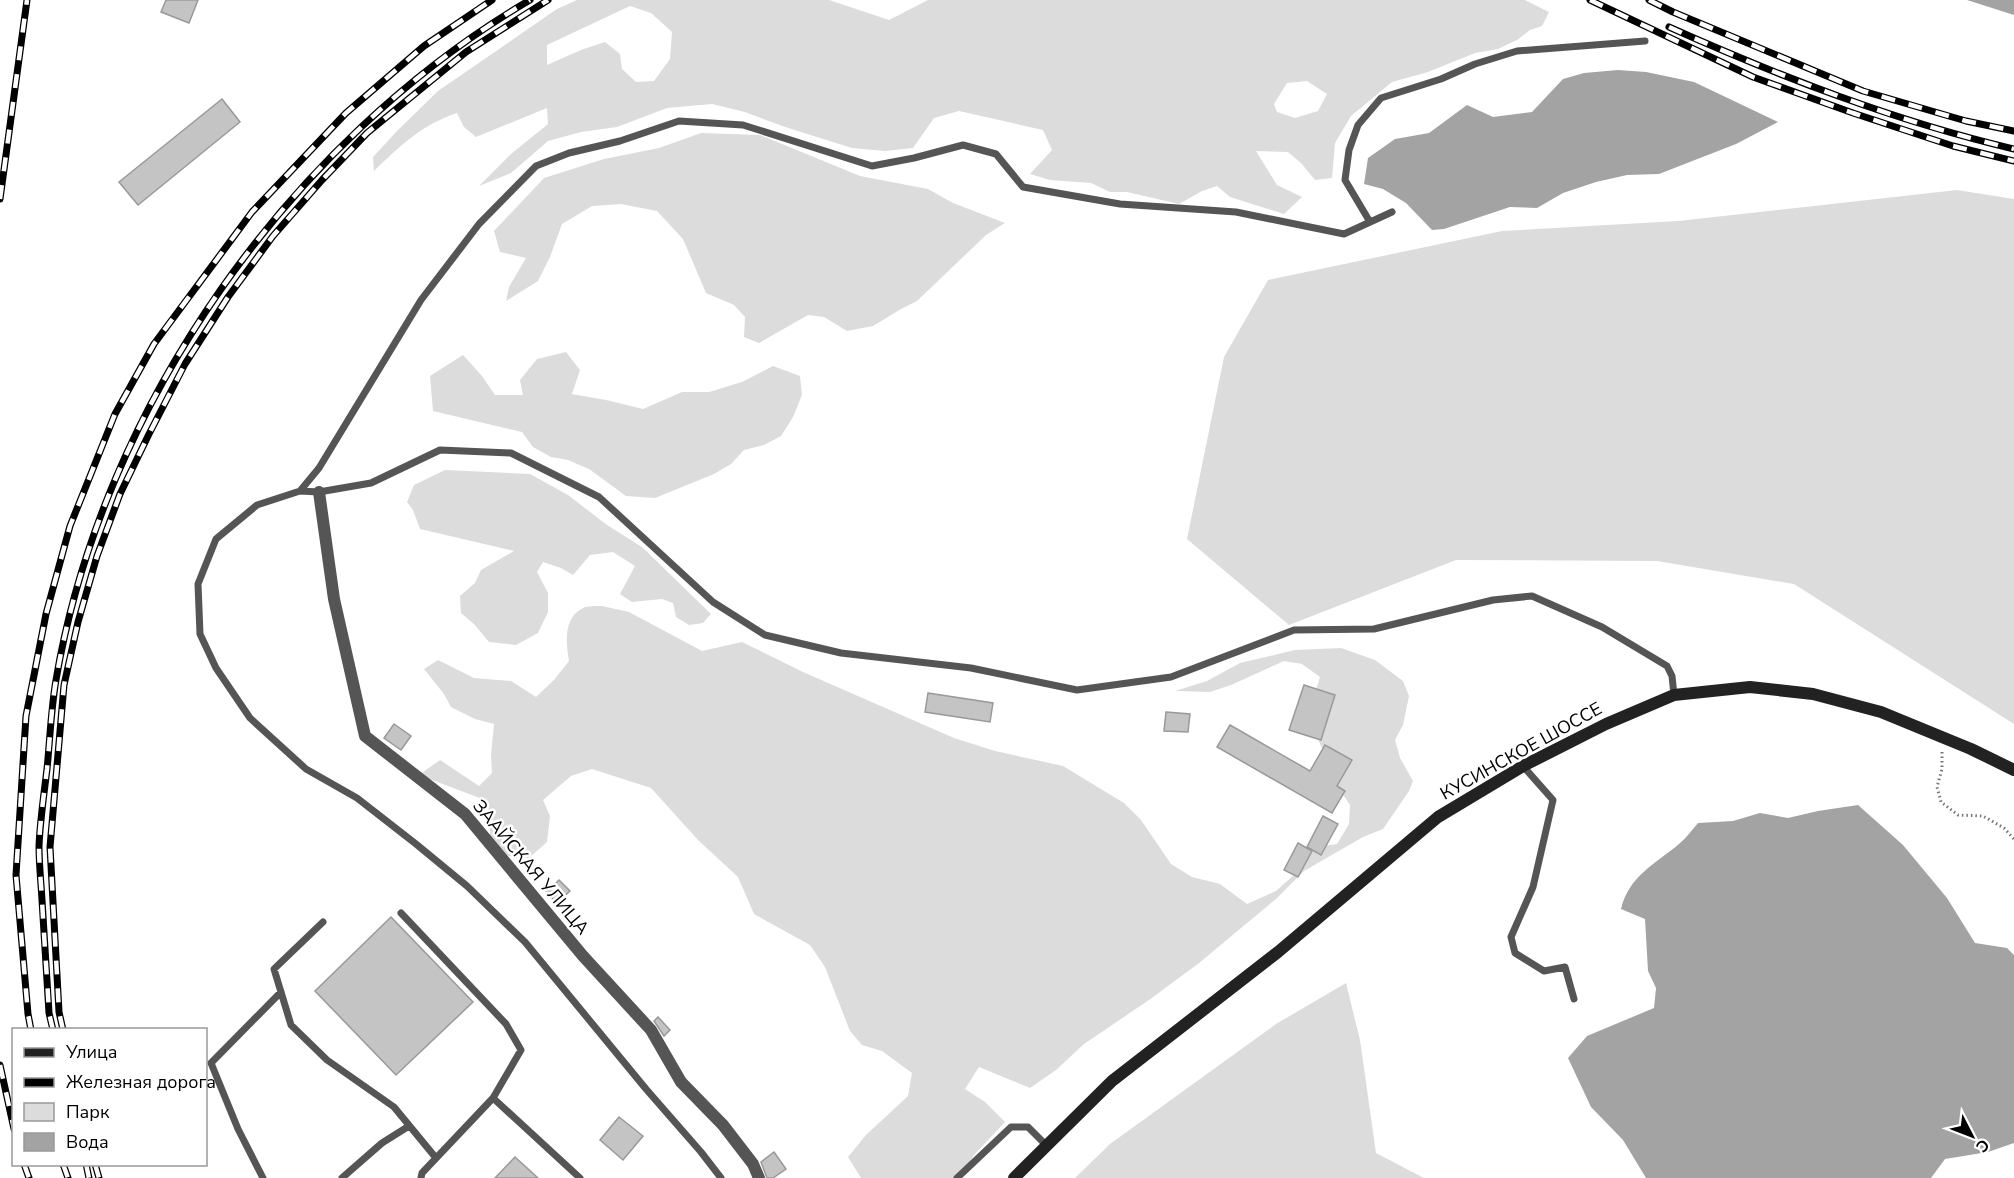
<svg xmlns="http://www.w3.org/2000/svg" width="2014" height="1178" font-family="'Nunito Sans',sans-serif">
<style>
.green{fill:#dcdcdc;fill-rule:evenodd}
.water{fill:#a3a3a3}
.building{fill:#c4c4c4;stroke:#999;stroke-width:1.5}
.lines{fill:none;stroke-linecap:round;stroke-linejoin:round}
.path{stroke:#777;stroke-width:3;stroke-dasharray:1.5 3;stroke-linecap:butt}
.lane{stroke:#555;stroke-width:7}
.street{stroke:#555;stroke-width:12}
.secondary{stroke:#222;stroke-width:12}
.rail-casing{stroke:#000;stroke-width:7}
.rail{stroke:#fff;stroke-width:4.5;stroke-dasharray:14;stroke-linecap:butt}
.labels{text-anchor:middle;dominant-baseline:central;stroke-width:5;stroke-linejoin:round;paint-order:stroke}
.street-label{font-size:18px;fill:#000;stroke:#fff}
</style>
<rect width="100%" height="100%" fill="#fff"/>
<path class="green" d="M577,0H829L889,20L928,0H1525L1549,12L1542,26L1530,30L1517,40L1498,49L1475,53L1428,72L1392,82L1351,116L1335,143L1332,178L1315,180L1301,163L1288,152L1256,151L1277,185L1302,197L1284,214L1230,197L1217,186L1202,191L1179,204L1127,192H1110L1091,183L1050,180L1030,174L1052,150L1043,130L959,111L934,118L913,148L885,151L852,148L785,127L745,112L712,104L667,108L617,127L581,132L548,141L511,173L479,186L511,154L548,124L547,108L476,137L464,127L457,113C421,125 400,146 374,171L373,157L398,130L438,91L557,9ZM630,6L651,13L672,32L670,59L654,81L636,82L622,69L620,54L605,42L581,50L547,65V45ZM1307,81L1327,94L1318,111L1295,118L1277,112L1274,104L1287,83Z
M701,133L760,135L860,176L928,189L953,203L1005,223L986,235L917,301L901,309L873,326L847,331L824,317L808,315L759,343L744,337L745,317L734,305L706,293L683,239L657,211L621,204L592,206L562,224L550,257L538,281L506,301L509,287L526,258L500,252L494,231L544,178L604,159L659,148Z
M1957,190L2014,199V724L1794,584L1657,561L1456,560L1289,625L1187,539L1224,357L1268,280L1502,231L1678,221Z
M566,352L580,370L572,394L606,400L643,409L682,392H709L742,382L773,366L800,376L802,395L793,417L781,436L764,445L744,450L731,464L714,474L655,498L626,496L589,469L568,460L551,457L533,447L522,432L433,411L430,376L463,355L482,376L495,395H523L520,380L537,359Z
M445,470L530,474L568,495L607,525L642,547L711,614L703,623L689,625L676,617L673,603L662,599L632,602L620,594L635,566L613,552L590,555L573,575L561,568L543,562L537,572L548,593V612L538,633L516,645L489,642L474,624L461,613L460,596L475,583L481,570L514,551L420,529L413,510L407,502L414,485Z
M602,606L629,612L702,651L742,642L803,672L954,738L995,751L1063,766L1124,803L1141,820L1171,864L1192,877L1220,884L1247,904L1276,891L1295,874L1316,847L1337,844L1349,824L1350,805L1338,787L1318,739L1314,696L1320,677L1302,664L1284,661L1231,685L1210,692L1175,691L1207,681L1240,663L1295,650L1341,648L1375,660L1403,681L1409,696L1403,725L1395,740L1400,758L1413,781L1409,791L1383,829L1363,837L1304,871L1277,898L1199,963L1149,1000L1084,1044L1056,1070L1030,1088L979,1067L965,1089L985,1102L1005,1122L974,1155L960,1178H861L848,1157L866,1135L908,1096L912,1073L882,1051L862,1045L850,1031L825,967L810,945L754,914L738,877L698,840L651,788L592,769L571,776L543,800L550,816L547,842L529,858L495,855L490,834V816L485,800L419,775L440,760L479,786L492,773L491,755L494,724L475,719L451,707L444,694L424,669L438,660L474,678L511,681L536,697L554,680L569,661C566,643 563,618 583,608C587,606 597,606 602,606Z
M1346,983L1360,1040L1376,1153L1424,1178H1075L1110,1144L1276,1024Z"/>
<path class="water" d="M1967,0H2014V15Z
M1618,70L1646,72L1694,82L1778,122L1736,144L1659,174L1627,175L1596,182L1563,193L1537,208L1510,207L1444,229L1432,230L1406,203L1383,189L1364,184L1368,158L1395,139L1429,133L1467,105L1493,117L1532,112L1563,79L1584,73Z
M1858,805L1903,845L1947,898L1975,943L2007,948L2014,955V1143L1988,1152L1945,1159L1931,1178H1646L1623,1140L1591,1107L1568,1058L1587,1036L1654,1008L1656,988L1648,971L1645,919L1621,909C1629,876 1655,864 1679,844C1686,838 1692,830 1698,823L1733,821L1760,813L1788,818L1818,811Z"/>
<path class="building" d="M166,0H198L189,23L161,12Z
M222,99L240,122L138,205L119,182Z
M1304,685L1335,695L1321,740L1289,730Z
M928,693L993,703L990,722L925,712Z
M1166,712L1190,714L1188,732L1164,731Z
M394,724L411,736L401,750L384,738Z
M1230,725L1310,771L1325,745L1352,760L1337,786L1345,791L1332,813L1217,747Z
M1323,816L1338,824L1321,855L1307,847Z
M1298,843L1312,851L1298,877L1284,870Z
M559,880L570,891L557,903L546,892Z
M391,917L473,1002L396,1075L315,991Z
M658,1017L670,1030L664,1036L654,1021Z
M619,1117L643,1136L623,1160L600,1140Z
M774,1152L786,1169L773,1178H767L761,1162Z
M515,1157L538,1178H495Z"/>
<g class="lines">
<path class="path" d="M1942,752V769L1937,787L1941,802L1958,815L1983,816L2004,828L2014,839"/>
<path class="lane" d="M1370,222L1345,180L1349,150L1358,125L1381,98L1441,79L1475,64L1517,51L1645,41
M300,491L319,468L421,300L479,224L536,166L569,153L620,141L679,121L743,125L872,166L914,158L963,145L996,154L1023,187L1120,204L1236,212L1344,234L1392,212
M1523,766L1553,800L1533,887L1511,937L1515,953L1544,971L1565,967L1574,999
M401,913L506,1024L521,1050L493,1098L580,1178
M323,922L274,969L291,1025L327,1060L394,1107L436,1158
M263,1178L238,1129L211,1063L281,992
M342,1178L382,1143L409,1126
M421,1178L422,1173L493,1098
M721,1178L701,1152L646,1089L525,942L467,886L416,844L357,798L306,769L250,718L216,668L200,634L198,584L216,539L257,505L300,491L319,492L371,483L440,450L511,453L599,497L713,602L765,635L841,653L971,668L1077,690L1171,677L1294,630L1374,629L1493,600L1532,596L1602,627L1667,666L1672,676L1674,695
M957,1178L1011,1127H1028L1046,1145"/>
<path class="street" d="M319,492L334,599L365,736L465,814L583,956L651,1030L681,1082L723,1125L753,1164L759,1178"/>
<path class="secondary" d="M1014,1178L1112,1081L1278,952L1438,817L1523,766L1606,724L1674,695L1750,687L1813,694L1881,712L1971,749L2014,770"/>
<g class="rail-casing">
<path id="rail" d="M1590,0L1753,77L1853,113L1953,146L2014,161
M1649,0L1673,12L1863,91L1966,121L2014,131
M1669,27C1781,77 1895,121 2014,149
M0,199L27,0
M31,1030L28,1014L16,875L26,716L46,614L70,526L115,414L154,344L252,212L346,113L424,46L492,0
M53,1030L49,1013C47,975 44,938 42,900C41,882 39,864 39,846C40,821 44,794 47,769C50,739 51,709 56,680C102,406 291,140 530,0
M63,1030L59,1012L50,847L64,685L78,622L97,556L120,494L149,434L185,364L228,297L273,236L322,180L367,133L466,52L548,0
M0,1065L14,1129
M24,1164L29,1178
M63,1164L68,1178
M86,1164L89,1178
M95,1164L99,1178"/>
</g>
<use href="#rail" class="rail"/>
</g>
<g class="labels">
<g class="street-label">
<text transform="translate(1521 751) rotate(-29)">КУСИНСКОЕ ШОССЕ</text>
<text transform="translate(531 867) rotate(50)">ЗААЙСКАЯ УЛИЦА</text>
</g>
</g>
<rect x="12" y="1028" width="195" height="138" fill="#ffffff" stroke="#999999" stroke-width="1.5"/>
<rect x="24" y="1048" width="30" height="9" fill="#222222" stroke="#999999" stroke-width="1.5"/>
<text x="66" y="1058" font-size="18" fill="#000000">Улица</text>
<rect x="24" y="1078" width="30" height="9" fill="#000000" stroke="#999999" stroke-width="1.5"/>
<text x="66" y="1088" font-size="18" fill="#000000">Железная дорога</text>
<rect x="24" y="1103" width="30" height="18" fill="#dcdcdc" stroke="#999999" stroke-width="1.5"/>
<text x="66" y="1118" font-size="18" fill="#000000">Парк</text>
<rect x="24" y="1133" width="30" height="18" fill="#a3a3a3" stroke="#999999" stroke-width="1.5"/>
<text x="66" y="1148" font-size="18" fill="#000000">Вода</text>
<g transform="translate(1972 1136) rotate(132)" stroke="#ffffff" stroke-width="4.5" paint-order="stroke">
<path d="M0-4.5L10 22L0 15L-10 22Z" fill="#000000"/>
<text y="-9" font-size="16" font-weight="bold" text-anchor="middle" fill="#000000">С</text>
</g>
</svg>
